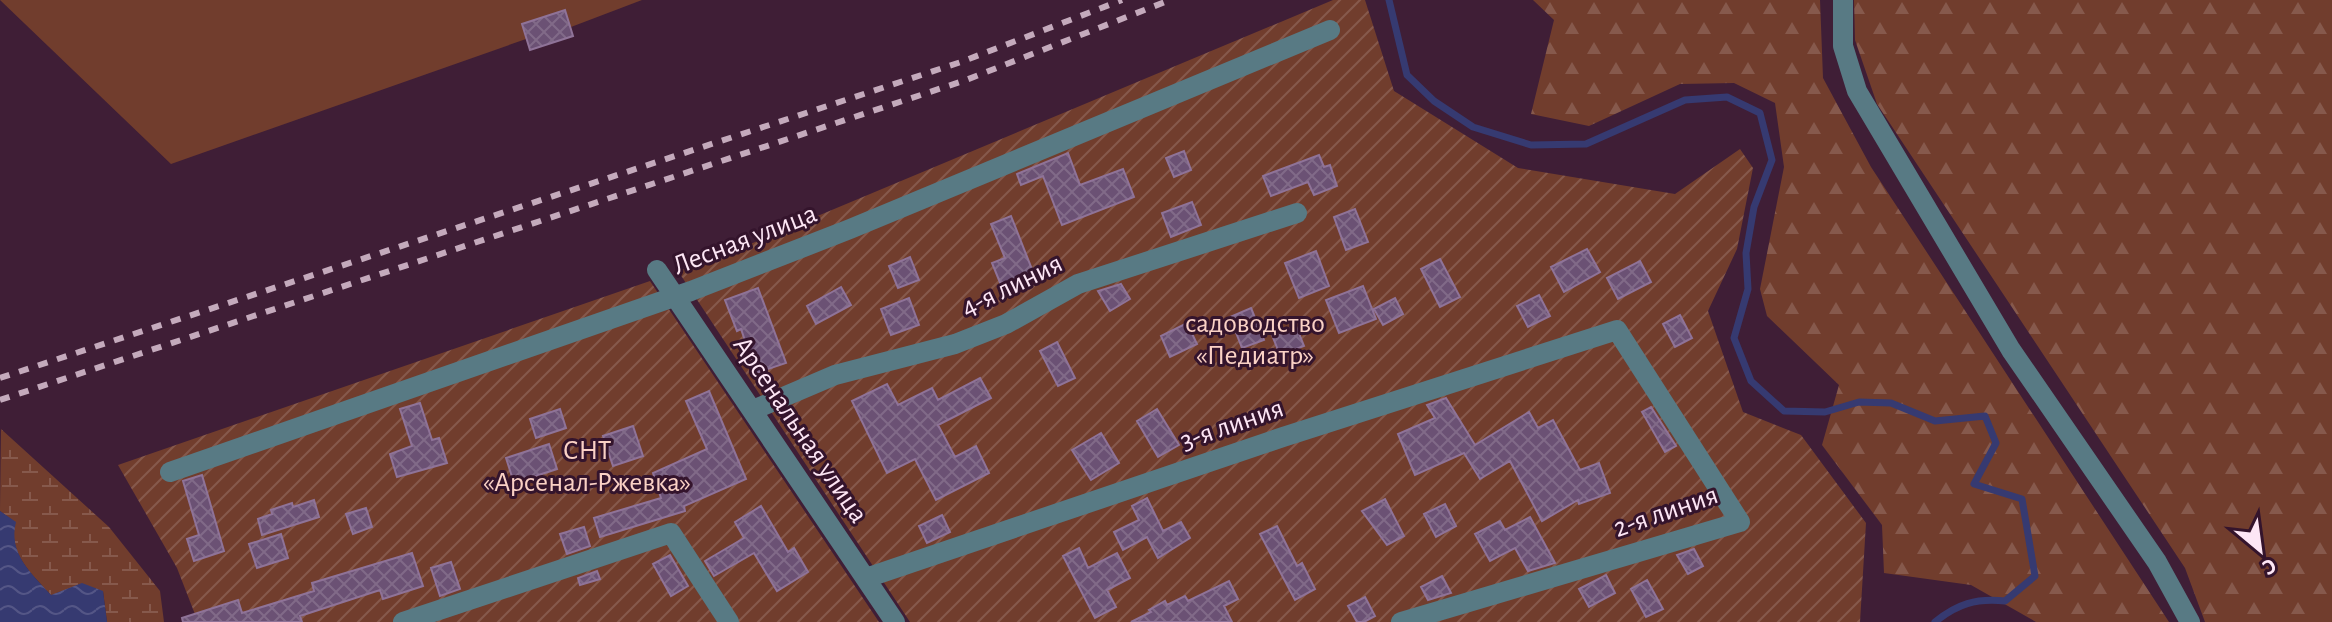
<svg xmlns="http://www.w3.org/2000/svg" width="2332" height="622" font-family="'Alegreya Sans',sans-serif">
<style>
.green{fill:#713d2d}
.forest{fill:url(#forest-firs)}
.wetland{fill:url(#wetland-marsh)}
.garden{fill:url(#garden-furrows)}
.water{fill:url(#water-waves)}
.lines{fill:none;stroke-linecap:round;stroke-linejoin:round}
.stream{stroke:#363a71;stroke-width:7}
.building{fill:url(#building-cross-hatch);stroke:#8f7398;stroke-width:2}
.minor{stroke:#587a84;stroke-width:20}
.rail{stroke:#c4aabc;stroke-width:6;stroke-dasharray:10 10;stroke-linecap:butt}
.labels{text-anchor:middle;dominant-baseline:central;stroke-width:6;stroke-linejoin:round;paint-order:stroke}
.street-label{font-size:28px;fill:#fde6f5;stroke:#34142c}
.park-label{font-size:28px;fill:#fad1c5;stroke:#34142c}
</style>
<defs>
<pattern id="forest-firs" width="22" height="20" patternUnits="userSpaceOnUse" patternTransform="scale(2)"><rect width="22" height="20" fill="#713d2d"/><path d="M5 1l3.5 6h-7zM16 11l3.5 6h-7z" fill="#86594c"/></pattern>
<pattern id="wetland-marsh" width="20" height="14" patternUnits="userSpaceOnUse" patternTransform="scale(2)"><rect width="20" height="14" fill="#713d2d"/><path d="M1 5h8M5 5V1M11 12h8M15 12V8" fill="none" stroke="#86594c"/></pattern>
<pattern id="garden-furrows" width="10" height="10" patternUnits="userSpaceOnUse" patternTransform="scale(2)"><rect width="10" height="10" fill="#713d2d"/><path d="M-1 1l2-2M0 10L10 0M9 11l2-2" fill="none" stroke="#86594c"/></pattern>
<pattern id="water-waves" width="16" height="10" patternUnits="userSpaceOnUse" patternTransform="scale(2)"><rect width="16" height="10" fill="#363a71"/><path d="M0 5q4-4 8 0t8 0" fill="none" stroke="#545686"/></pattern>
<pattern id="building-cross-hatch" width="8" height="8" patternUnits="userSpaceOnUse" patternTransform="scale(2)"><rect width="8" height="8" fill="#6b5174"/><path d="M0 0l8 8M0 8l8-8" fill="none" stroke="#816a88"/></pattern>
</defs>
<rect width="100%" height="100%" fill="#3f1e36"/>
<path class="green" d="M0,0H642L571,27L573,36L530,50L526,39L171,164Z"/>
<path class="forest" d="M1533,0H1820L1823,78L1871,167L2169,622H2036L1971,585L1884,573L1882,525L1822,445L1839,385L1767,316L1760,289L1784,167L1775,103L1734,83L1680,84L1589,126L1531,114L1554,20Z
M1854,0H2332V622H2205L2185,568L1877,104L1855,40Z"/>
<path class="wetland" d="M1,429L109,527L160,591L164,622H107L103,591L51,595C31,573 8,553 15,522L0,511Z"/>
<path class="garden" d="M1333,0H1365L1394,91L1518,168L1675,194L1740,149L1753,168L1737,249L1708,311L1743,412L1801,435L1866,523L1860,622H910L678,271L717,258Z
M650,281L879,622H198L177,568L118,465Z"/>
<path class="water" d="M0,511L16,522C8,553 31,573 51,595L82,583L103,591L107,622H0Z"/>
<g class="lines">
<path class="stream" d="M1389,0L1407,75L1434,101L1473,127L1531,145L1586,144L1685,100L1727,97L1760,113L1772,160L1754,207L1746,253L1748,289L1734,338L1751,381L1784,411L1825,412L1859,402L1891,403L1935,421L1985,416L1996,443L1974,484L2022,499L2035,576L2005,601C1976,598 1957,604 1935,622"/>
</g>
<path class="building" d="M565,10L573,36L530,50L522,24Z
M1184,151L1191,170L1174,177L1166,158Z
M1068,153L1080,185L1123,169L1134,197L1062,225L1043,176L1021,185L1017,174Z
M1319,155L1324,167L1330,165L1337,186L1314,195L1308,182L1271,196L1263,176Z
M1192,202L1201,225L1171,237L1162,213Z
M1355,209L1368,242L1346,250L1334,217Z
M1011,216L1035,277L1003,290L992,263L1005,258L991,224Z
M1587,249L1600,272L1564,292L1551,267Z
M1316,251L1329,286L1299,298L1285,263Z
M910,257L919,280L898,288L889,266Z
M1440,259L1460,297L1440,307L1421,269Z
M1640,261L1651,282L1618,299L1607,278Z
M1121,284L1130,299L1110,311L1098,291Z
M1363,286L1376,319L1339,333L1326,300Z
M841,287L851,305L816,324L807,306Z
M758,288L786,363L756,373L741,329L737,331L725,300Z
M1539,295L1550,316L1528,327L1517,306Z
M909,298L919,325L891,335L881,309Z
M1395,298L1403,314L1383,325L1374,309Z
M1251,308L1264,340L1242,348L1230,317Z
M1680,315L1692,338L1675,347L1663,324Z
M1187,323L1197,344L1170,357L1161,336Z
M1296,326L1304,346L1280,355L1272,335Z
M1057,342L1075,378L1058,386L1040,351Z
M980,378L991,398L938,425L955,457L976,446L989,473L936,500L915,459L887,473L852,401L887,384L898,405L932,388L938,400Z
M709,391L746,479L684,506L685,511L600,537L594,518L661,498L653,473L707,449L686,401Z
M1446,398L1475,445L1529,412L1538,428L1553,420L1580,470L1599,463L1610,493L1579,504L1578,500L1542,521L1510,461L1480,479L1464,453L1415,475L1398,434L1435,418L1427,405Z
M420,403L432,440L439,438L447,463L397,477L390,454L412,446L400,409Z
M1651,407L1676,446L1665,452L1642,412Z
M560,409L566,428L536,438L530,419Z
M1157,409L1179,445L1158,457L1137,421Z
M633,426L643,456L613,466L603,436Z
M1101,433L1119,463L1091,480L1072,450Z
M549,444L557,469L514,483L506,458Z
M202,475L224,551L194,561L187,539L199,535L183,481Z
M1147,498L1163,531L1181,522L1190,538L1158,558L1147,537L1123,550L1114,532L1139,520L1132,506Z
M1385,499L1404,536L1387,545L1362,511Z
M314,500L319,517L262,535L258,519L272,514L271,510L292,503L293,507Z
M1445,504L1456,526L1436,537L1424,514Z
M761,506L788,552L794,548L808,572L777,591L754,553L714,576L705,561L744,538L735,522Z
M366,508L372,527L353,534L346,514Z
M942,515L950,532L927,543L919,526Z
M1530,517L1555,563L1528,571L1515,548L1490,561L1475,534L1500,521L1505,530Z
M1277,526L1297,566L1302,563L1315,589L1295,600L1260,534Z
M584,527L590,546L567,554L560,534Z
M281,534L288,558L257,568L249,544Z
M1079,548L1088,568L1117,553L1130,578L1107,590L1116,607L1095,618L1063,556Z
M1694,549L1703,566L1688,574L1677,555Z
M412,553L423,586L383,599L380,590L300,616L302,622H183L182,618L238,600L242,613L314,591L312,583Z
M670,555L688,586L671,596L653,564Z
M451,562L460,589L440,596L431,568Z
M597,571L600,579L580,585L578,578Z
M1606,575L1615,593L1589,607L1579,589Z
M1442,576L1451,593L1428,600L1421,587Z
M1647,580L1663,609L1646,617L1631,589Z
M1229,581L1238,599L1224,606L1232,622H1131L1151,612L1149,610L1165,601L1167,605L1185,596L1188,601Z
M1365,597L1375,616L1364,622H1357L1348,606Z"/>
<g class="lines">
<path class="minor" d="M1843,0V46L1857,91L2011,350L2157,562L2190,622
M657,270L895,622
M753,410L835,375L955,344L1006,324L1078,284L1297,213
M170,472L691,291L850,229L1330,30
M866,578L1283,437L1617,330L1740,522L1401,622
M403,622L671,533L729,622"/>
<path class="rail" d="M0,378L961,62L1122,0
M0,400L966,80L1170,0"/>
</g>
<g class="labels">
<g class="street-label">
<text transform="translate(745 240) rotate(-21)">Лесная улица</text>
<text transform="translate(1012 286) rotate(-26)">4-я линия</text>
<text transform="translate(1232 425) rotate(-19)">3-я линия</text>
<text transform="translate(800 430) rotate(56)">Арсенальная улица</text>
<text transform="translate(1666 512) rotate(-19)">2-я линия</text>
</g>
<g class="park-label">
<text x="1255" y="324">садоводство<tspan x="1255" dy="32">«Педиатр»</tspan></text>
<text x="587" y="451">СНТ<tspan x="587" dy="32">«Арсенал-Ржевка»</tspan></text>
</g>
</g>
<g transform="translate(2260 550) rotate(151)" stroke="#34142c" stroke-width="6" paint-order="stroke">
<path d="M0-6L14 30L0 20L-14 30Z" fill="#fde6f5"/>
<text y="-12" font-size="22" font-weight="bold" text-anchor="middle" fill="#fde6f5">С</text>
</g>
</svg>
